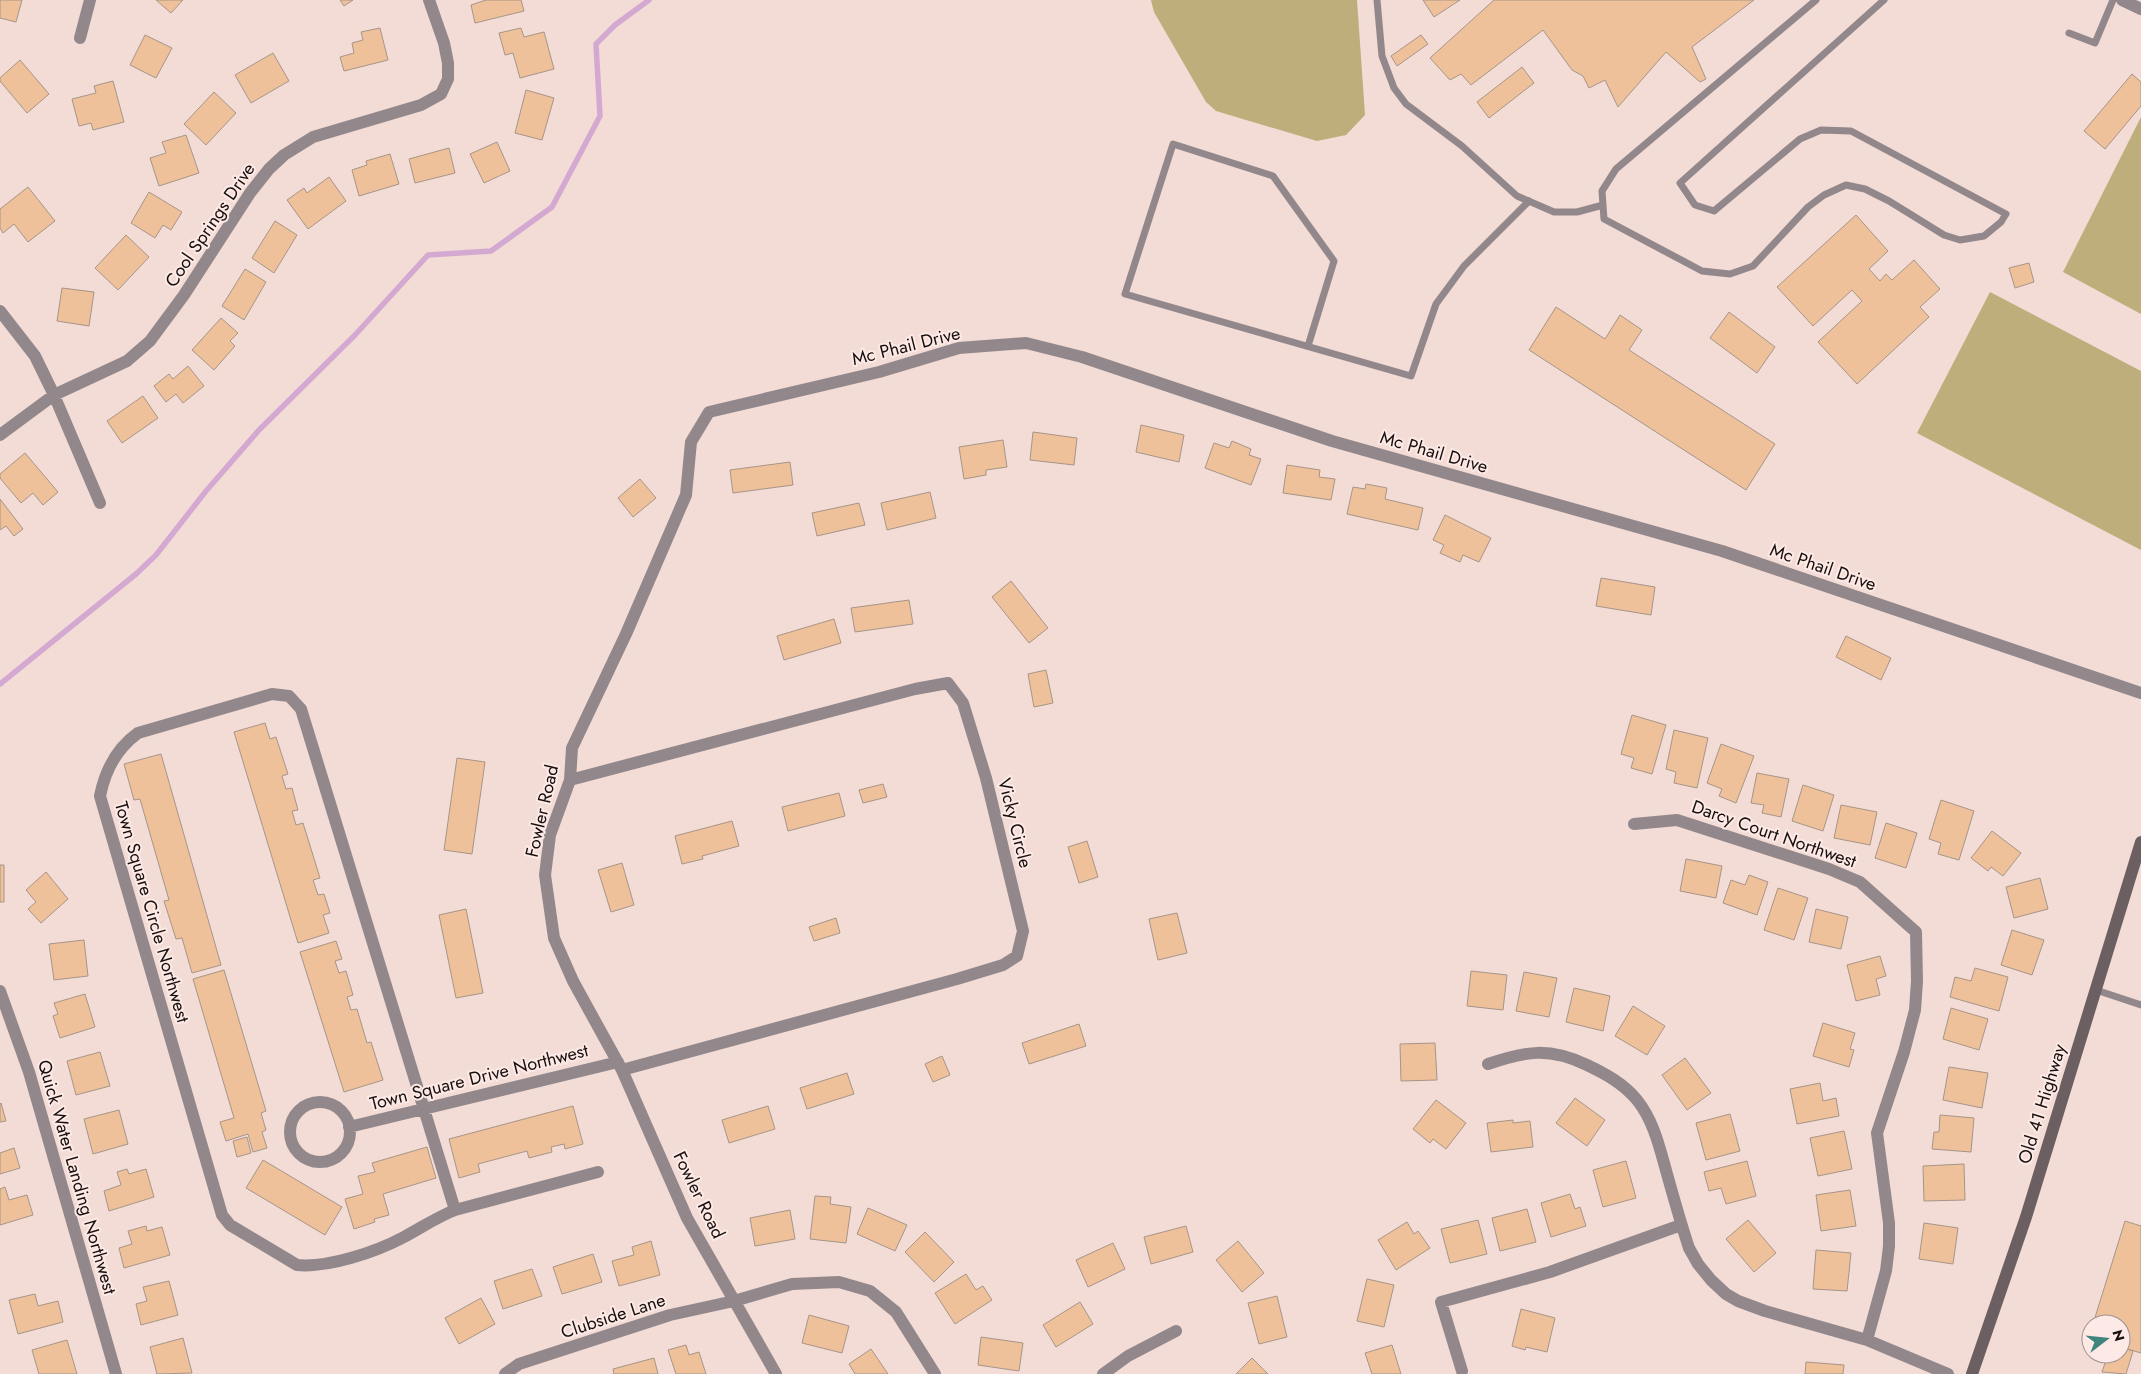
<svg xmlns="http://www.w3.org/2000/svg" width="2141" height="1374" font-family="Jost,sans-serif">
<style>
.green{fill:#bdae7b}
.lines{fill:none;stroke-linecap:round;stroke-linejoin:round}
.stream{stroke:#d4a9d1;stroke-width:5.5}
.building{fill:#efc19b;stroke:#a69588}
.lane{stroke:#92888b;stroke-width:7}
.street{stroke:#92888b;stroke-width:12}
.secondary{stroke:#6c5f62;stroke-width:12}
.labels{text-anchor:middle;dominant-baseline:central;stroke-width:4;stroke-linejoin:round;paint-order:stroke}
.street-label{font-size:18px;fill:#160f0d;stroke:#fde9e5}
</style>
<rect width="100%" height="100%" fill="#f3dbd6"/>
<path class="green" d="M1151,0H1357L1365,115L1346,135L1317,141L1216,111L1206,102L1154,12Z
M2141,117V314L2063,272Z
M1990,292L2141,371V550L1917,433Z"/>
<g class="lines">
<path class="stream" d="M0,684L136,574L156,555L206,491L259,430L355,335L428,255L491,251L552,207L600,116L596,44L615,25L649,0"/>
</g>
<path class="building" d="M0,0H22L16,22L0,18Z
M156,0H183L171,13Z
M340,0H353L344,6Z
M486,0H521L524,11L475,23L471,5Z
M1423,0H1460L1434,17Z
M1494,0H1754L1692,47L1706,79L1700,82L1666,52L1618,107L1605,80L1589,88L1583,76L1572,70L1543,30L1471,85L1461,74L1450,80L1430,58Z
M380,28L388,60L344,71L340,57L354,53L352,43L363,40L361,32Z
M521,28L524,37L544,32L554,69L520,78L513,53L505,55L499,33Z
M145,35L172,48L156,78L130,65Z
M1421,35L1428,44L1397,66L1391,56Z
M273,53L289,81L251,103L235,75Z
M20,60L49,94L27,113L0,81V78Z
M1522,67L1534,83L1489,118L1477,102Z
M2132,74L2141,82V106L2105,149L2084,131Z
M113,81L124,122L93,130L91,123L79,126L72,99L96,93L94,86Z
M526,90L554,98L542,140L515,133Z
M214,92L236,113L206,145L184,124Z
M186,135L199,173L159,186L150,158L166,153L162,142Z
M497,142L510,171L484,183L470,154Z
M449,148L455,173L415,183L409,159Z
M390,154L399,184L359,196L352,170L367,165L366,161Z
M329,177L346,201L308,229L287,200L304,188L307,193Z
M28,187L55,221L28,242L14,224L3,233L0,228V209Z
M149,192L182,212L171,230L163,225L155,238L131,223Z
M1856,215L1888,251L1869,269L1880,281L1886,274L1892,280L1914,260L1940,289L1920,307L1929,317L1857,384L1818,342L1862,301L1852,290L1813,326L1777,287Z
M275,221L297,235L274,273L252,258Z
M126,235L149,257L118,290L95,268Z
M2029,263L2034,282L2015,288L2009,268Z
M245,269L266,282L244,320L222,306Z
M62,288L94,292L89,326L57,321Z
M1556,307L1605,339L1620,315L1642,330L1629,350L1775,444L1746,490L1529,350Z
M1729,312L1775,347L1757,373L1710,338Z
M221,318L238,333L230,341L235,346L214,370L192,350Z
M188,366L204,386L183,403L176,394L166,402L154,386L169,374L173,379Z
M143,396L158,418L122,443L107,421Z
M1141,425L1184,435L1179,462L1136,452Z
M1033,432L1077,438L1074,465L1030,460Z
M1003,440L1007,467L986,470V475L964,479L959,447Z
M1232,441L1251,449L1249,455L1261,459L1251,485L1205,468L1214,443L1229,448Z
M25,453L58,492L43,505L33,493L21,503L0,478V474Z
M790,462L793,485L733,493L730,470Z
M1287,465L1320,470L1319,477L1335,479L1331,500L1283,493Z
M640,479L656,498L633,517L618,498Z
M1366,484L1387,488L1385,499L1423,508L1418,530L1347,514L1353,487L1365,489Z
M930,492L936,518L887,530L881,503Z
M0,499L23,529L14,536L6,526L0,530Z
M859,503L865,525L817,536L812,513Z
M1445,515L1491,538L1479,562L1463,555L1460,562L1440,553L1444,545L1433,540Z
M1601,578L1655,587L1651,615L1596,606Z
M1011,581L1048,628L1029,643L992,597Z
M909,600L913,624L855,632L851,608Z
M834,619L841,643L784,660L777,636Z
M1846,636L1891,658L1881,680L1836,657Z
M1046,670L1053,703L1034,707L1028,674Z
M1632,715L1666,725L1652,774L1631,768L1634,758L1621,754Z
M265,723L270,739L276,737L288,774L282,776L286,789L292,788L298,810L292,811L296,825L303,823L320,878L313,880L318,895L324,894L330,913L323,915L329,933L298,943L234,732Z
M1674,730L1708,738L1697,788L1674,783L1676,772L1666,769Z
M1721,744L1754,756L1736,803L1719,796L1722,789L1707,783Z
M161,754L221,965L192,973L182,938L176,939L164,901L169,900L140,799L134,800L124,764Z
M457,758L485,762L472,854L444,850Z
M1757,773L1789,779L1781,817L1762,813L1764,805L1751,803Z
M883,784L887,797L863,803L859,790Z
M1803,785L1834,795L1823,831L1792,821Z
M839,793L845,816L788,831L782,807Z
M1941,800L1974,811L1959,860L1938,854L1941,843L1929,839Z
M1841,805L1877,812L1870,845L1834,838Z
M732,821L739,846L702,856L703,859L682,864L675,836Z
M1886,823L1917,833L1906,868L1875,858Z
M1992,831L2021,853L2003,876L1991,867L1988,871L1971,858Z
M1087,841L1098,877L1079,883L1068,847Z
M1686,859L1722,866L1716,898L1680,891Z
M622,863L634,905L611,912L598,870Z
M0,865H4V902H0Z
M46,872L68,899L41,923L28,909L36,902L26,890Z
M1749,875L1768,882L1757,915L1723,903L1731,880L1745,885Z
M2040,878L2048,909L2014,918L2006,887Z
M1778,888L1808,898L1794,940L1764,930Z
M466,909L483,993L456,998L439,915Z
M1816,909L1848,917L1841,949L1809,942Z
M1177,913L1187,953L1158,960L1149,919Z
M836,918L840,933L814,941L809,927Z
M2012,930L2044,940L2032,975L2001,965Z
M84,940L88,976L54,980L49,944Z
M336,941L342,959L335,961L339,973L346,971L353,995L347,997L351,1010L357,1009L367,1043L371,1042L383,1080L344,1092L300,952Z
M1880,956L1886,976L1876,979L1880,995L1856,1001L1847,965Z
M1975,968L2008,977L1999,1011L1950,997L1955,977L1971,981Z
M224,970L266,1111L261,1113L266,1130L262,1132L267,1148L253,1152L248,1134L226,1141L220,1122L234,1118L193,979Z
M1471,971L1507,975L1503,1010L1467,1006Z
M1524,972L1557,978L1549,1017L1516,1011Z
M1574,988L1610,996L1603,1031L1566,1022Z
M85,994L95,1027L60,1038L53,1016L58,1014L54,1003Z
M1633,1006L1665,1026L1647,1055L1615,1036Z
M1951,1008L1988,1019L1979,1050L1943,1039Z
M1823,1023L1855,1033L1850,1049L1854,1050L1849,1067L1813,1056Z
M1079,1024L1086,1046L1029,1064L1022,1043Z
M1435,1043L1437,1080L1401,1081L1400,1044Z
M100,1052L110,1086L76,1095L67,1061Z
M942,1056L950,1075L933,1082L925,1064Z
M1685,1058L1711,1093L1687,1110L1662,1075Z
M1949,1067L1988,1073L1982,1108L1943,1100Z
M847,1073L854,1094L807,1109L800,1088Z
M1820,1083L1823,1101L1836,1098L1839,1116L1797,1124L1790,1089Z
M1575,1098L1605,1120L1587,1146L1556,1123Z
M1436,1100L1466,1123L1446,1149L1433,1139L1430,1143L1413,1129Z
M1,1103L6,1121L0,1122V1104Z
M573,1106L583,1144L565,1149L564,1144L551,1147L552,1152L529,1158L527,1151L478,1164L480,1172L459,1178L449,1139Z
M768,1106L775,1129L729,1143L722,1120Z
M119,1110L128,1144L93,1154L84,1119Z
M1730,1114L1740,1151L1706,1160L1696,1123Z
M1940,1115L1974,1118L1971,1152L1932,1149L1934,1132H1939Z
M1513,1120V1123L1530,1121L1533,1147L1491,1152L1487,1123Z
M1844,1131L1852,1169L1818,1176L1810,1138Z
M247,1137L251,1153L237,1157L233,1141Z
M427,1147L436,1178L383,1194L389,1215L374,1219L375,1222L354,1229L345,1199L363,1194L358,1176L375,1172L372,1163Z
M14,1148L20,1168L0,1174V1153Z
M263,1160L342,1207L325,1235L246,1188Z
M1626,1161L1636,1198L1603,1207L1593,1170Z
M1747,1161L1756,1196L1726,1204L1721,1188L1709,1191L1704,1172Z
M1964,1164L1965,1200L1924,1201L1923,1166Z
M127,1169L129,1174L146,1169L154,1197L109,1211L104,1191L121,1185L117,1172Z
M5,1187L9,1200L27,1195L33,1215L0,1225V1189Z
M1850,1190L1856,1226L1821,1231L1816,1195Z
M1570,1194L1575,1209L1580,1207L1586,1226L1551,1237L1541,1203Z
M815,1196L831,1197L830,1204L851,1207L846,1243L810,1239Z
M868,1208L907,1225L895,1251L857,1234Z
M1527,1209L1536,1242L1500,1251L1492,1218Z
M790,1210L795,1239L755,1246L750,1218Z
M1478,1220L1487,1254L1450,1263L1441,1229Z
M1748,1220L1776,1253L1754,1272L1726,1239Z
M2125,1221L2141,1226V1353L2121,1347V1324H2093Z
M1407,1222L1414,1234L1418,1231L1430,1248L1396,1270L1378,1240Z
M1924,1223L1958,1228L1953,1264L1919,1259Z
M146,1226L147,1231L162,1227L170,1255L124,1268L119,1248L132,1244L128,1231Z
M1186,1226L1193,1252L1151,1264L1144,1237Z
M925,1232L954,1262L934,1282L905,1252Z
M651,1241L660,1275L619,1286L612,1261L634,1255L632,1247Z
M1238,1241L1264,1273L1242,1292L1216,1260Z
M1113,1243L1125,1269L1088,1287L1076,1260Z
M1816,1250L1851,1253L1847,1291L1813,1289Z
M593,1254L602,1282L562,1294L553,1267Z
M532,1269L542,1296L503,1309L494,1281Z
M966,1274L976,1290L983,1286L992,1300L955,1324L935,1293Z
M1367,1279L1394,1285L1384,1327L1357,1321Z
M169,1281L178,1315L141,1325L136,1304L147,1301L143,1287Z
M35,1294L38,1306L58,1301L63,1322L18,1334L9,1300Z
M1277,1296L1287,1337L1259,1344L1248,1303Z
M481,1298L495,1324L459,1344L445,1318Z
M1080,1302L1093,1324L1056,1347L1043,1325Z
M1521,1309L1555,1318L1547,1352L1526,1347L1525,1350L1512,1346Z
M809,1315L849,1326L842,1353L802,1343Z
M981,1337L1023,1343L1019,1371L978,1365Z
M183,1338L192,1373L157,1374L150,1347Z
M67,1340L77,1374H39L32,1350Z
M686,1345L689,1355L699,1352L706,1374H676L668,1350Z
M1392,1345L1401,1374H1372L1365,1353Z
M2121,1347L2133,1351L2126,1374L2102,1372L2108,1354H2121Z
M871,1349L888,1374H855L849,1364Z
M654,1358L658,1374H614L613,1369Z
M1252,1358L1268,1374H1236Z
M1806,1362L1844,1365L1843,1374H1805Z"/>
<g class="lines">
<path class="lane" d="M1377,0L1382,56L1394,88L1406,104L1462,146L1517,196L1554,212H1577L1603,205
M1816,0L1616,169L1602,191L1604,219L1702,271L1730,274L1753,266L1808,207L1824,195L1846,185L1865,189L1889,201L1944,235L1960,240L1984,236L2001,222L2006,214L1851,131L1821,130L1800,139L1714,211L1695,205L1680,183L1884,0
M2069,33L2095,43L2113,0
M1308,346L1334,261L1273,176L1173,144L1125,294L1411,376L1436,304L1464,266L1529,201
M2096,990L2141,1005"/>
<path class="street" d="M2122,0L2141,9
M80,38L90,0
M0,311L35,356L54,395L100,503
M0,435L54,395L127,361L150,341L184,295L250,193L269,169L284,155L313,137L421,105L441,94L448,79V63L444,43L429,0
M570,780L915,689L948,683L963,703L986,778L1023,931L1017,956L1003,965L957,979L622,1070
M1634,824L1677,820L1829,869L1860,882L1916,932L1917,981L1915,1010L1904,1052L1877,1133L1889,1223V1246L1886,1271L1867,1340
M0,991L29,1072L116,1374
M1488,1064C1526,1051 1549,1047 1587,1065C1606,1074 1624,1084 1637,1100C1654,1121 1660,1149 1667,1174C1674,1199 1681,1224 1689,1248L1698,1264L1711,1280L1726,1294L1738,1301L1765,1311L1867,1340L1948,1374
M290 1132a30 30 0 1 1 60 0a30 30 0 1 1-60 0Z
M349,1127L618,1062
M455,1210L301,709L289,696L272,694L138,733C117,748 105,771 100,796L222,1215L230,1225L297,1265C328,1268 376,1252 404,1237C421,1228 437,1217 455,1210L598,1172
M1462,1371L1441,1302L1550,1272L1681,1225
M505,1374L519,1364L670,1315L734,1301L792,1284L839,1282L870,1291L896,1312L935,1374
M776,1374L687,1218L622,1070L573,981L554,938L545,875L550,835L570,780L572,748L626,634L686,495L691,442L709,412L879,372L959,348L1026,343L1082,357L1332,441L1722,551L2141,693
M1103,1374L1128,1356L1176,1331"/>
<path class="secondary" d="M1972,1374L2026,1217L2141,842"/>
</g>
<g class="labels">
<g class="street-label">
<text transform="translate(210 225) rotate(-56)">Cool Springs Drive</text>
<text transform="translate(906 346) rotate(-14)">Mc Phail Drive</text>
<text transform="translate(1434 452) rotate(16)">Mc Phail Drive</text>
<text transform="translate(1823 567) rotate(19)">Mc Phail Drive</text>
<text transform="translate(542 811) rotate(-77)">Fowler Road</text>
<text transform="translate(1015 823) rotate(76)">Vicky Circle</text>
<text transform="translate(1774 834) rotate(19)">Darcy Court Northwest</text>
<text transform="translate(152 912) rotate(74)">Town Square Circle Northwest</text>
<text transform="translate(479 1077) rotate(-14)">Town Square Drive Northwest</text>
<text transform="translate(2042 1104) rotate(-73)">Old 41 Highway</text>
<text transform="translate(77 1177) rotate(74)">Quick Water Landing Northwest</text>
<text transform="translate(699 1195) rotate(64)">Fowler Road</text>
<text transform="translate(613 1316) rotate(-18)">Clubside Lane</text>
</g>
</g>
<g transform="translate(2106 1339) rotate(74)"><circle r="24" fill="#fde9e5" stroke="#a1928f"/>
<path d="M0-4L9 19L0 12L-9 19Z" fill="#3f857e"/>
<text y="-8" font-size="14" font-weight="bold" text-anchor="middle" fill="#160f0d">N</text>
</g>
</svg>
